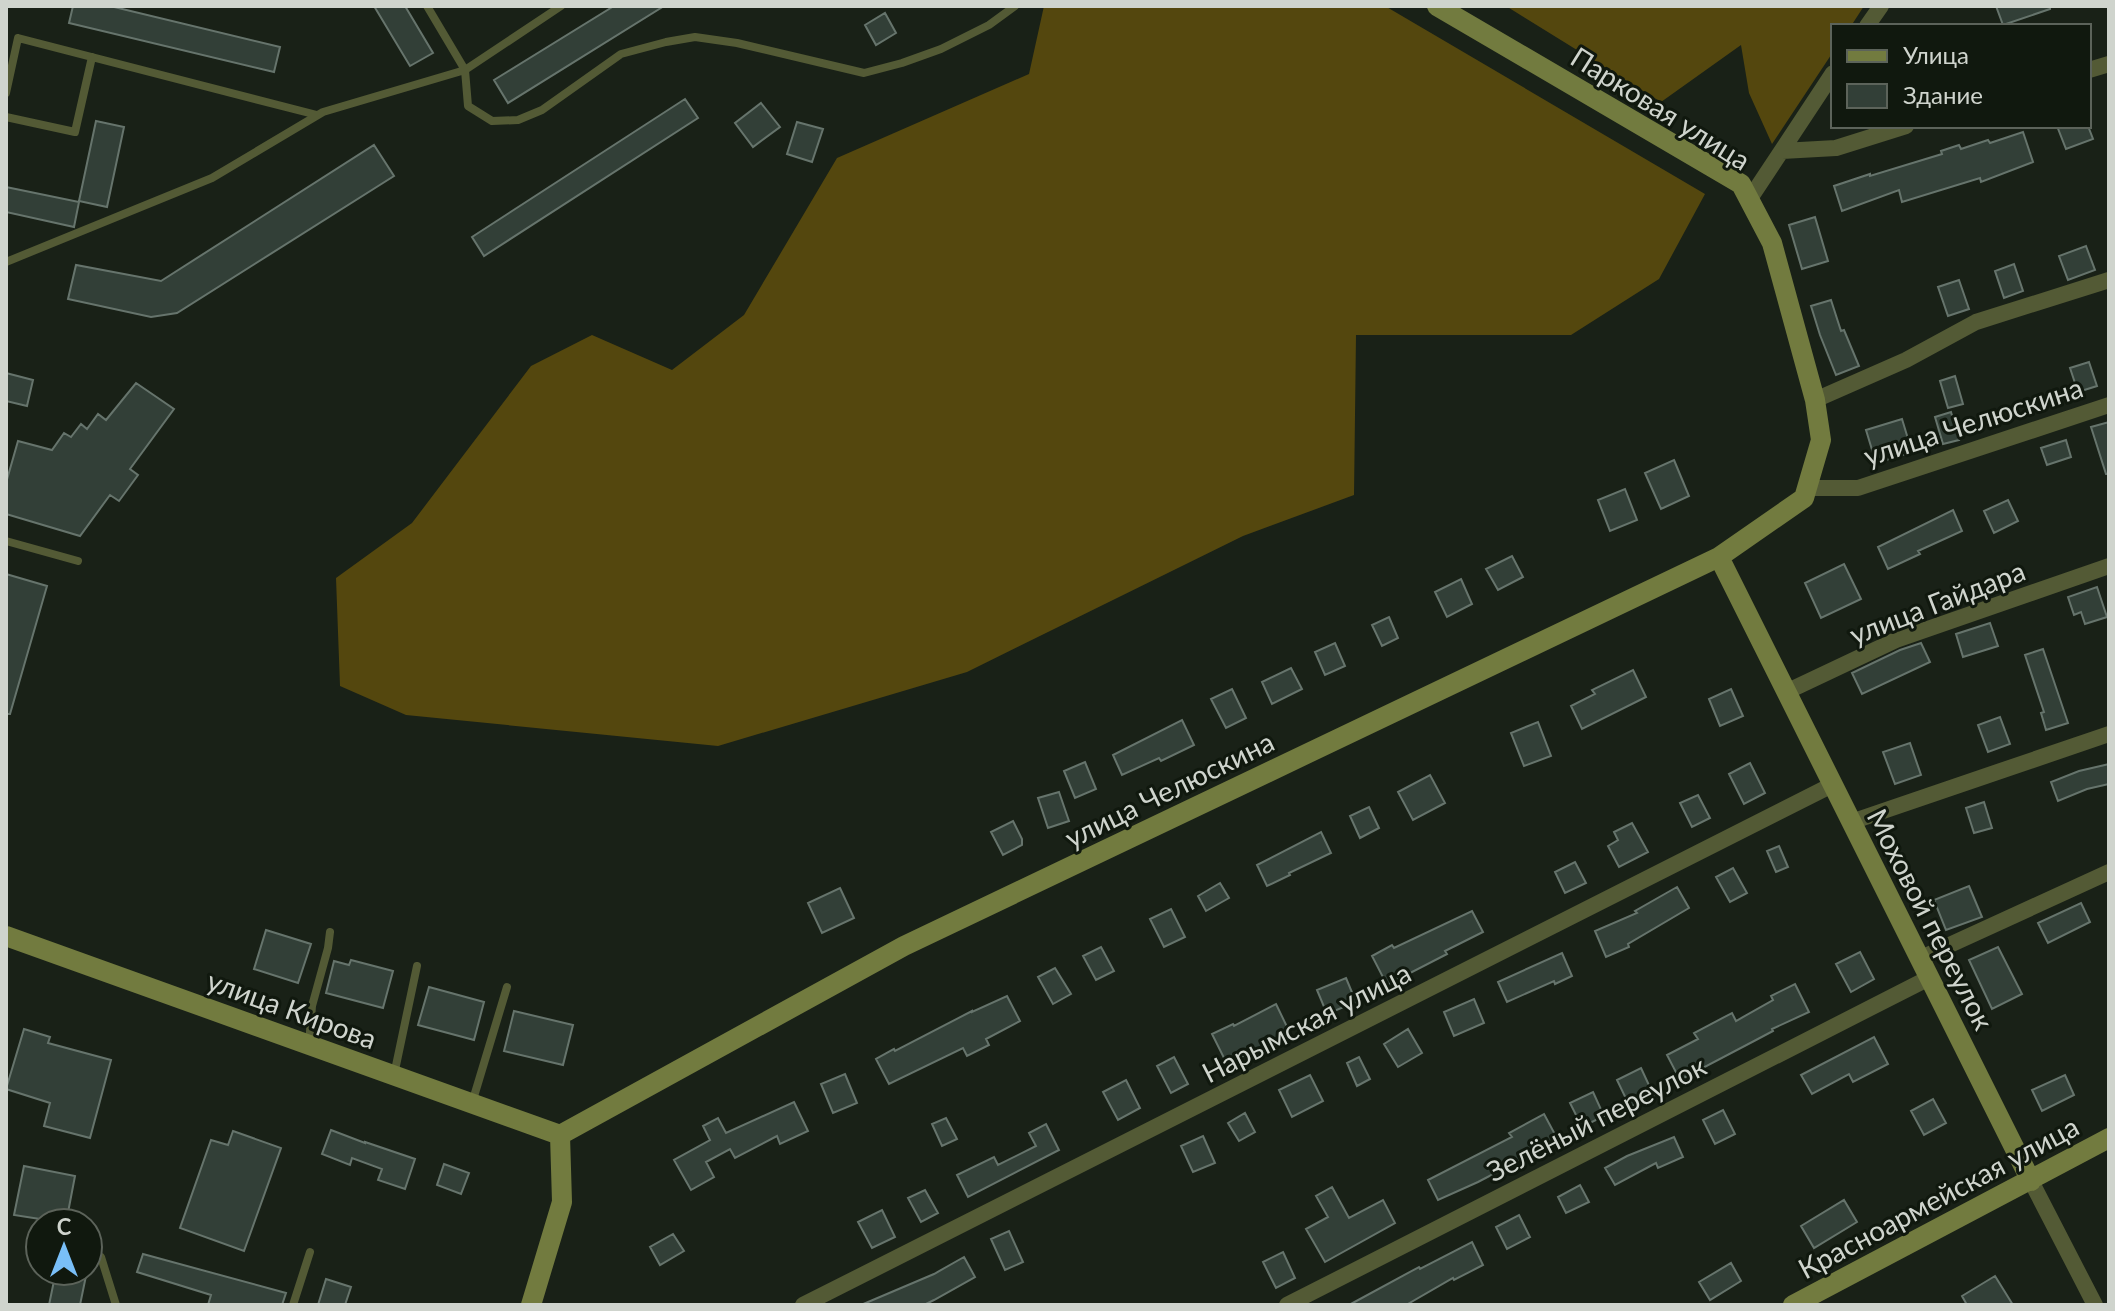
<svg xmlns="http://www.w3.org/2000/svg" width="2115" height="1311" font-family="Lato,sans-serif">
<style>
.forest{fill:#54470e}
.building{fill:#323f37;stroke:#66746c;stroke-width:2}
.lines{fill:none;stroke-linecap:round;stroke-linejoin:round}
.lane{stroke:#535a35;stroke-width:8}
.street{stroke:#535a35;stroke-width:16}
.secondary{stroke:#727b3f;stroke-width:20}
.labels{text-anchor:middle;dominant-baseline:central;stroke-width:6;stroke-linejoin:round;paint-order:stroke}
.street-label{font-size:28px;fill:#cfd4cd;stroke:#10180e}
</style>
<rect width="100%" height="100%" fill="#192117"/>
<path class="forest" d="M1044,6H1385L1705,194L1659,279L1571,335H1356L1354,495L1243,536L967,672L718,746L406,715L340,686L336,578L412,523L531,366L592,335L672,370L744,315L837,158L1029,74Z
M1506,6H1864L1851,26H1833V52L1772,144L1749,93L1741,45L1661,102Z"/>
<path class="building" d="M73,6H110L280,47L274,72L69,23Z
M374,6H405L433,53L410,66Z
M614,6H664L508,103L494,80Z
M1996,6H2050V9L2003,25Z
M885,13L896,33L876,45L865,25Z
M685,99L698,118L484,256L472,237Z
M761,103L780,127L753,147L735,123Z
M96,121L124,127L107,207L79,201Z
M797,122L823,129L812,162L787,154Z
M2057,126H2088L2093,139L2066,149Z
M2023,132L2033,162L1981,182L1980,178L1902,202L1899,190L1842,211L1834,186L1870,174V176L1942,154L1941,151L1959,145L1961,149L1988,140L1990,143Z
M374,145L394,176L177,313L151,317L68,299L76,265L161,281Z
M6,187L79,202L74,227L6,212Z
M1815,217L1828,261L1802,269L1789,225Z
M2086,246L2095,270L2068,280L2059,256Z
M2014,264L2023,291L2004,298L1995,271Z
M1959,280L1969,309L1948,316L1938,287Z
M1831,300L1841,331L1844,330L1859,366L1836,375L1820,335L1811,306Z
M2089,362L2097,386L2078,392L2070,368Z
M6,373L33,380L27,406L6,401Z
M1955,376L1963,404L1948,408L1940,381Z
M136,383L174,409L130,469L138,475L119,501L110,495L80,536L6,514V483L18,441L52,450L64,433L71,437L81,424L87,429L98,414L106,420Z
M1951,412L1959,440L1943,444L1935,417Z
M1902,419L1912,452L1876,463L1866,430Z
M2109,422V474H2106L2091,427Z
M2066,440L2071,457L2047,465L2041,448Z
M1674,460L1689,496L1661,509L1645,473Z
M1625,489L1637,520L1610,531L1598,500Z
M2008,500L2018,521L1994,533L1984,511Z
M1953,510L1962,531L1918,551L1920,554L1888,569L1878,547Z
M1512,556L1523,577L1498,590L1486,569Z
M1844,564L1861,599L1821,618L1805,583Z
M6,574L47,586L10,714H6Z
M1461,579L1472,604L1447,617L1435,592Z
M2097,587L2107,617L2085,624L2081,612L2074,615L2068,597Z
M1389,617L1398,638L1382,646L1372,625Z
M1990,623L1998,646L1963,657L1956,634Z
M1335,643L1345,666L1325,675L1315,652Z
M1921,643L1930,662L1862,694L1852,673L1900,650Z
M2043,649L2068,723L2046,730L2041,713L2044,712L2025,655Z
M1291,668L1302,689L1272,704L1262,682Z
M1633,670L1646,697L1582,729L1571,706L1595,694L1592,690Z
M1232,689L1246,718L1226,728L1211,699Z
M1731,689L1743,716L1720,726L1709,699Z
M2000,717L2010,744L1988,752L1978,725Z
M1182,720L1194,745L1161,761L1159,758L1122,775L1113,755Z
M1538,722L1551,756L1524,766L1511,733Z
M1910,743L1921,775L1895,784L1883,752Z
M1085,762L1096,789L1075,798L1064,771Z
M1750,763L1765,793L1744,804L1729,774Z
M2109,764V784L2087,789L2058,801L2051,782L2079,771Z
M1430,775L1445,803L1413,820L1398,792Z
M1059,792L1069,821L1048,828L1038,798Z
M1698,795L1710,818L1692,827L1680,803Z
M1984,802L1992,828L1974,833L1966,808Z
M1369,807L1379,828L1360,838L1350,816Z
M1013,821L1022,839V845L1003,855L991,832Z
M1632,823L1648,852L1619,867L1608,846L1618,840L1614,832Z
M1321,832L1331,853L1289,873L1290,875L1267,886L1257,865Z
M1779,846L1788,867L1776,872L1767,851Z
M1575,862L1586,883L1565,893L1555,872Z
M1733,868L1747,893L1730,902L1716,877Z
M1220,883L1229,898L1206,911L1198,896Z
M1969,886L1982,917L1946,930L1934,900Z
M1677,887L1689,908L1628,944L1629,947L1606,957L1595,931L1637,913L1635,911Z
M840,888L854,918L822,933L808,903Z
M2081,903L2090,922L2048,943L2038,923Z
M1171,909L1185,937L1164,947L1150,919Z
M1472,911L1483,932L1445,951L1447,954L1387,985L1372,956L1392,945L1394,948Z
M266,930L311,944L298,983L254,969Z
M1101,947L1114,971L1096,980L1083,956Z
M1998,947L2022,994L1992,1009L1969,960Z
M1860,952L1874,979L1851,992L1836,964Z
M1562,953L1572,976L1555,984L1554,981L1507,1002L1498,982Z
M351,960L393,971L383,1008L326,993L334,961L349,965Z
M1055,968L1071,994L1053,1004L1038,977Z
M1346,978L1356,1002L1327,1014L1317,990Z
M1795,984L1809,1012L1772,1029L1773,1031L1756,1040L1680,1080L1667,1055L1698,1039L1694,1033L1732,1013L1736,1021L1773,1000L1771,996Z
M429,987L484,1002L474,1040L418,1025Z
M1007,996L1020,1021L986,1039L989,1045L967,1056L963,1048L889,1084L876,1059L894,1049L895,1051L972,1011V1012Z
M1474,999L1484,1023L1454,1036L1444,1012Z
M1276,1004L1290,1033L1227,1064L1212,1034L1233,1024L1234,1026Z
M514,1011L573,1025L563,1065L504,1051Z
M24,1029L50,1037L48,1043L111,1060L90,1138L44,1126L50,1103L6,1089Z
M1408,1029L1422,1053L1398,1067L1384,1044Z
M1874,1037L1888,1064L1853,1082L1849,1074L1812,1094L1801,1075Z
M1174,1057L1188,1084L1171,1093L1157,1066Z
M1359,1057L1370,1079L1357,1086L1347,1063Z
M1641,1068L1654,1096L1630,1107L1617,1080Z
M845,1074L857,1103L833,1113L821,1084Z
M1310,1075L1323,1101L1292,1117L1279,1090Z
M2065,1075L2074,1095L2042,1111L2032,1090Z
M1126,1080L1140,1108L1118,1120L1103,1092Z
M1593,1092L1604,1116L1582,1127L1570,1103Z
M1933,1099L1946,1123L1924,1135L1911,1111Z
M794,1102L808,1131L780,1144L777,1136L735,1158L730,1149L706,1162L714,1177L691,1190L674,1160L710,1140L703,1126L718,1118L726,1133Z
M1723,1110L1735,1134L1715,1144L1703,1120Z
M1245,1113L1255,1132L1239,1141L1228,1123Z
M1544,1114L1558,1140L1478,1182L1438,1200L1428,1180L1512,1137L1509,1133Z
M946,1118L957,1139L942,1146L932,1124Z
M1046,1124L1059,1150L968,1197L957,1175L994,1157L998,1165L1036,1146L1029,1133Z
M331,1130L365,1143V1142L415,1159L405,1189L378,1180L382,1169L352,1158L350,1165L322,1154Z
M233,1131L281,1148L244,1251L180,1228L211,1140L228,1145Z
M1203,1136L1215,1163L1193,1172L1181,1146Z
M1674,1137L1683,1157L1658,1168L1656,1163L1615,1185L1605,1168L1627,1156Z
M444,1164L469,1173L461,1194L437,1185Z
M24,1166L75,1176L66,1223L14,1215Z
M1580,1185L1589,1202L1566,1213L1558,1197Z
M1332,1187L1349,1218L1383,1200L1395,1223L1325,1262L1306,1229L1328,1217L1316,1196Z
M925,1190L938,1213L921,1222L908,1198Z
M1844,1200L1857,1222L1814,1248L1801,1226Z
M882,1210L895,1237L872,1248L858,1222Z
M1519,1215L1530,1237L1507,1249L1496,1227Z
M1009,1231L1023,1262L1005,1270L991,1239Z
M673,1234L684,1251L660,1265L650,1247Z
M1472,1242L1483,1265L1454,1280L1453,1278L1406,1305H1349L1419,1267L1420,1269Z
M1283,1252L1295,1278L1276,1288L1263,1262Z
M143,1254L286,1293L282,1305H208L211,1295L137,1272Z
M964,1257L975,1277L934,1300L924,1305H861L934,1274Z
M1731,1263L1741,1281L1710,1300L1699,1282Z
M56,1271H87L80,1305H49Z
M1995,1276L2013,1305H1967L1962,1296Z
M326,1279L351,1287L345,1305H318Z"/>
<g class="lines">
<path class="lane" d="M561,6L465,70L468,106L492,121L518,120L542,110L621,54L666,42L695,37L737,43L864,73L902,63L941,49L989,25L1015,6
M6,93L18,38L317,115
M6,117L75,132L92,57
M6,262L212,178L323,112L465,70L427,6
M6,541L78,561
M309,1044L312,1006L328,948L330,932
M394,1075L417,966
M472,1103L507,987
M101,1257L116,1305
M293,1305L310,1252"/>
<path class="street" d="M1867,26L1881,6
M2089,70L2109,64
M1782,151L1836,148L1906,126
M1749,200L1833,73
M1815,400L1906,360L1976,322L2109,280
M1807,488H1858L2109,405
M1786,692L1896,640L2109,566
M1851,822L2109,734
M1919,959L2109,872
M2031,1181L2095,1305
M803,1305L1832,785
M1287,1305L1929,978"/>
<path class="secondary" d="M1719,557L2031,1181
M6,936L560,1135
M560,1135L904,946L1719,557L1804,498L1821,440L1815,400L1772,243L1741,184L1437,6
M531,1305L562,1202L560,1135
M1793,1305L2109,1138"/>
</g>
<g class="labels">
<g class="street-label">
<text transform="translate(1661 108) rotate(32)">Парковая улица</text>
<text transform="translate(1973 421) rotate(-18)">улица Челюскина</text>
<text transform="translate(1937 602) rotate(-21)">улица Гайдара</text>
<text transform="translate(1169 789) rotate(-26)">улица Челюскина</text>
<text transform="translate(1931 919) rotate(63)">Моховой переулок</text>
<text transform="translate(292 1009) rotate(20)">улица Кирова</text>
<text transform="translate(1306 1022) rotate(-27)">Нарымская улица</text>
<text transform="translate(1596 1118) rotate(-27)">Зелёный переулок</text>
<text transform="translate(1938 1197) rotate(-28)">Красноармейская улица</text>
</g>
</g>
<rect width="2115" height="1311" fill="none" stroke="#cfd4cd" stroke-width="16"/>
<rect x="1831" y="24" width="260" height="104" fill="#10180e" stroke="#5c635a" stroke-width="2"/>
<rect x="1847" y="50" width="40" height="12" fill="#727b3f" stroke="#5c635a" stroke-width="2"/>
<text x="1903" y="64" font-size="24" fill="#cfd4cd">Улица</text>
<rect x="1847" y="84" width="40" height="24" fill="#323f37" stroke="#5c635a" stroke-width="2"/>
<text x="1903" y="104" font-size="24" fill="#cfd4cd">Здание</text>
<g transform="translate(64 1247)"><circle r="38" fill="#10180e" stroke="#5c635a" stroke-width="2"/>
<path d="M0-6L14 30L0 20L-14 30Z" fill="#79bff8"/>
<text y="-12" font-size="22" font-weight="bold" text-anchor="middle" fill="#cfd4cd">С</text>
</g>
</svg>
